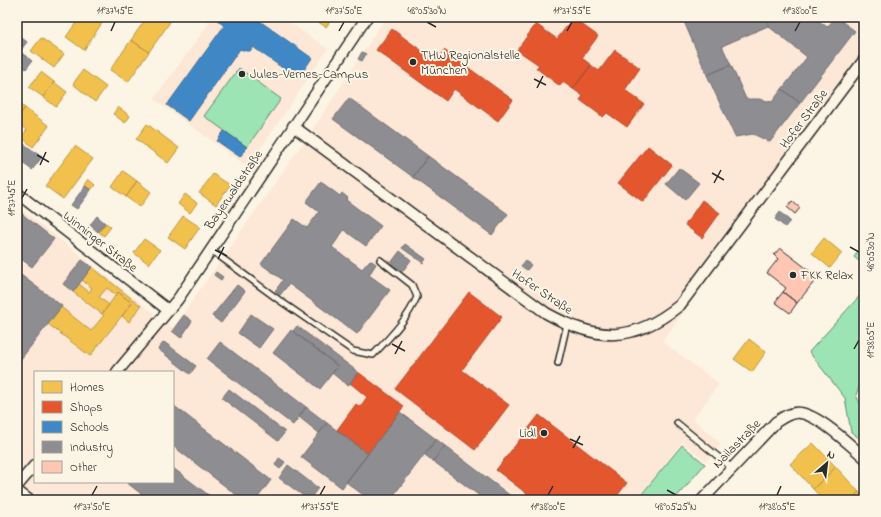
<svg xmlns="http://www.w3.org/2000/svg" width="881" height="517" font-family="'Indie Flower',sans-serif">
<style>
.built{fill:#fde7d6;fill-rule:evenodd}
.green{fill:#9ce4b3;stroke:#64886f}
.homes{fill:#f2c14e;stroke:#b69444}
.shops{fill:#e4572e;stroke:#ac4a2d}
.schools{fill:#3f88c5;stroke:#396c97}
.industry{fill:#8d8d92;stroke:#707073}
.building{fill:#ffc6b4;stroke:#2b2b2b}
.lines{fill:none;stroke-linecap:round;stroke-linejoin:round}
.service-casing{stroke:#2b2b2b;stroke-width:8}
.minor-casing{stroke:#2b2b2b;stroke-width:13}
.service{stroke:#fcf5e5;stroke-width:5}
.minor{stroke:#fcf5e5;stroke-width:10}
.ticks{fill:none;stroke:#2b2b2b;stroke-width:1.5}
.poi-dot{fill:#2b2b2b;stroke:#fcf5e5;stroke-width:1.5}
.labels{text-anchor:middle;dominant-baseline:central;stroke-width:4;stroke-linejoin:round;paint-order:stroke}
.poi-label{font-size:13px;fill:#2b2b2b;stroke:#fcf5e5;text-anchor:start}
.street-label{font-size:13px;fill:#2b2b2b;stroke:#fcf5e5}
.neatline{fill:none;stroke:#2b2b2b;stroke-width:1.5}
.ticks-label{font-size:10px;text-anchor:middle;fill:#2b2b2b}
</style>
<rect width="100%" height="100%" fill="#fcf5e5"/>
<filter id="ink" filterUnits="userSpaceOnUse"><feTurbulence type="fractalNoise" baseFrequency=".025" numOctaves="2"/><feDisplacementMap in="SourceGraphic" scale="8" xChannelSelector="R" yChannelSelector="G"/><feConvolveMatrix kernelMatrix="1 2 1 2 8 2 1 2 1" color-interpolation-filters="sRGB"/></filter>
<g filter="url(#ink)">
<path class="built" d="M207,17H282L328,49L248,167L154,99L209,23L205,20Z
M386,17H862L864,19V72L662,341L719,384L693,419L721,444L706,461L682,442L637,500H17V206L173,328L313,129ZM35,372H173V482H35Z"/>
<path class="green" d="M239,68L281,99L247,147L204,116Z
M864,243V265L854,257Z
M864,291V374L856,395L864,411V442L851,432L845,398L809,352Z
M682,445L705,464L674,500H637Z"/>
<path class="homes" d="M80,17H99L104,20L84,50L66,37Z
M147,17H163L170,22L149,52L131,40Z
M310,17H333L326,27Z
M41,38L64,54L54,68L31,51Z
M131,40L149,52L128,82L110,70Z
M83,70L106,87L95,102L73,84Z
M41,72L54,82L43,97L29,87Z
M54,82L67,92L56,107L43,97Z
M17,102L25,108L17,118Z
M118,107L130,116L125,123L113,114Z
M25,108L49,126L33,147L21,137L27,130L17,122V118Z
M147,124L179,148L168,163L136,139Z
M75,146L93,159L63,199L45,186Z
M123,171L137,181L126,197L112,187Z
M213,174L230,185L216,205L199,193Z
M88,179L95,185L91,190L84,185Z
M137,181L151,192L140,207L126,197Z
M185,194L197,203L190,213L178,204Z
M183,216L200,227L185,249L168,237Z
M106,223L111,227L104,236L99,232Z
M824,238L842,253L830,268L812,253Z
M144,239L160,250L149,264L134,253Z
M92,267L141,306L129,322L122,316L132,303L118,292L116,295L107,288L99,297L109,305L102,314L73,292L79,284L89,292L92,288L82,280Z
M118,292L132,303L90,356L48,324L61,307L91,331L104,315L102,314Z
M749,339L766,352L752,372L734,359Z
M813,443L836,467L813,489L790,464Z
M836,467L859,492L850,500H823L813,489Z
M859,492L864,500H850Z"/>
<path class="shops" d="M573,18L598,36L582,58L591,65L573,89L563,82L560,86L536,68L539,65L517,50L536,24L557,39Z
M392,29L436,61L444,50L513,100L498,121L454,89L446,101L376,50Z
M615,50L640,68L625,90L644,104L627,127L607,113L603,117L580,100L583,96L573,89L591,65L599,71Z
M648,146L672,165L643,202L618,183Z
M702,200L720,213L702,238L685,225Z
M469,292L502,317L462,370L509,405L475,450L395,389Z
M358,372L404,406L368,454L337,430L356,404L360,407L367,397L350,383Z
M539,415L627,483L614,500H535L496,470Z"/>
<path class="schools" d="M214,17H254L312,58L298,79L253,47L250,51H246L240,49L189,121L167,105L224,26Z
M224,131L247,147L240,157L217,141Z"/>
<path class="industry" d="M682,17H769L768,26L722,46L731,65L707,75Z
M769,17H814L827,27L836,17L855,31L800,103L782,89L807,57L768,26Z
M17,34L27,42L20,51L17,49Z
M18,50L32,61L26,69L17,62Z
M362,52L366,54L362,61L358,59Z
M731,65L746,99H759L772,102L782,89L800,103L770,142L753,134L735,137L707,75Z
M349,98L428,156L413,177L333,119Z
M24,144L42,157L32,170L20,161L17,164V153Z
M428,156L508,214L492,235L413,177Z
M679,168L699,183L685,200L666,184Z
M321,182L340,196L342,193L348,198L346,200L381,226L366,246L344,230L332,247L362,269L370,260L376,264L369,275L390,290L357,334L289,284L280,295L275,291L283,280L261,264L294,219L307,228L319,212L306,202Z
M85,186L91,190L77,209L71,205Z
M17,210L54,239L32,267L17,256Z
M780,212L790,221L785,227L775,219Z
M97,216L105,223L98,232L90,225Z
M405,244L426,259L423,263L402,248Z
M400,251L411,260L402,272L391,263Z
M82,260L92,267L73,292L63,284Z
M525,261L531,265L527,270L521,266Z
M17,272L62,306L17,364Z
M216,272L223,277L221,280L214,275Z
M237,285L245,291L221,323L212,316Z
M251,314L273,329L259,348L238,333Z
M184,315L192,321L181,338L172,331Z
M297,326L358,372L348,386L332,373L338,366L293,331Z
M291,330L338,366L320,389L273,353Z
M164,342L196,366L190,374L158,349Z
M220,342L306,407L293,425L207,359Z
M229,389L285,432L278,441L222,398Z
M173,405L271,480L256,500H243L173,446Z
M306,407L327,423L319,433L299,417Z
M400,412L436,439L390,500H370L346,482Z
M327,423L368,454L342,488L301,457Z
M436,439L445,446L433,461L425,455Z
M445,446L516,500H485L433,461Z
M279,458L285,462L280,469L275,465Z
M288,465L318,488L309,500L279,478Z
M173,468L215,500H149L126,482H173Z
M324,496L329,500H321Z"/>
<path class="building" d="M792,201L800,208L795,214L787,207Z
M780,248L818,277L797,303L783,292L786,288L767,273L778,259L774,255Z
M783,292L797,303L790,313L775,302Z"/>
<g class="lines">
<g class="service-casing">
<path id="service" d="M211,250L279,300L353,351L373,355C390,337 407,320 417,297L412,285L380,260
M558,363L567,324
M677,423L732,468"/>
</g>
<g class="minor-casing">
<path id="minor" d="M293,126L546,313C598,342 633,343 680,305L864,60
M17,193L168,310
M117,372L178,299L367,17
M17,486L35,465
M17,491L29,500
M702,500L776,422C782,418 787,414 795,413C814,410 850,445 864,457"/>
</g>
<use href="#service" class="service"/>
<use href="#minor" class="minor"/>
</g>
</g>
<path class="ticks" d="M427,22L436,27M111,31L115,22M339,31L344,22M567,31L572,22M795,31L800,22M534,79L546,85M537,88L543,76M37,155L49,162M40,165L46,152M712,173L724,180M714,183L721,170M22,198L27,189M850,247L859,252M215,250L227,256M218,259L224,247M392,344L405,351M854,349L859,340M395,354L402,341M570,439L583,445M573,448L580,436M667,490L676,495M92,495L97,486M320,495L325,486M548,495L553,486M777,495L781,486"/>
<g class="poi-dot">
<circle cx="413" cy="62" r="4"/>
<circle cx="242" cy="74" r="4"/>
<circle cx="793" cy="275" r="4"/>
<circle cx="544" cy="433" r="4"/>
</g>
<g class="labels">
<g class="poi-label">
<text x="421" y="55">THW Regionalstelle<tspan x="421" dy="15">München</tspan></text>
<text x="250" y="74">Jules-Vernes-Campus</text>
<text x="801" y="275">FKK Relax</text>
<text x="536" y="433" text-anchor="end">Lidl</text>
</g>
<g class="street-label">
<text transform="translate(804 119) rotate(-53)">Hofer Straße</text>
<text transform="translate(234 190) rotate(-56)">Bayerwaldstraße</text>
<text transform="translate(100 242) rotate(38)">Winninger Straße</text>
<text transform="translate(542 292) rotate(34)">Hofer Straße</text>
<text transform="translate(737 444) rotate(-46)">Nailastraße</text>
</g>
</g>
<rect width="881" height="517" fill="none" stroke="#fcf5e5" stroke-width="44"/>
<rect x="34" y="371" width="140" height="112" fill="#fcf5e5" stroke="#a8a49b"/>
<rect x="42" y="381" width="20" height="12" fill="#f2c14e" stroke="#a8a49b"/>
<text x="70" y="391" font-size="12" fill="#2b2b2b">Homes</text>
<rect x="42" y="401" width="20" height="12" fill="#e4572e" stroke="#a8a49b"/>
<text x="70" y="411" font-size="12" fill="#2b2b2b">Shops</text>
<rect x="42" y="421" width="20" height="12" fill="#3f88c5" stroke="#a8a49b"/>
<text x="70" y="431" font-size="12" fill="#2b2b2b">Schools</text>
<rect x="42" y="441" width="20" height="12" fill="#8d8d92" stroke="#a8a49b"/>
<text x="70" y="451" font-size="12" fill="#2b2b2b">Industry</text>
<rect x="42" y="461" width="20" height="12" fill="#ffc6b4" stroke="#a8a49b"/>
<text x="70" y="471" font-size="12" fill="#2b2b2b">Other</text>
<g transform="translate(827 463) rotate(28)" stroke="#fcf5e5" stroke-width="3" paint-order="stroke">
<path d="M0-3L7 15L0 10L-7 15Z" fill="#2b2b2b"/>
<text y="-6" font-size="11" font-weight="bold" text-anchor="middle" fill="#2b2b2b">N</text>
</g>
<rect x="22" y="22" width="837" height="473" class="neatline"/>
<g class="ticks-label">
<text x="115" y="14">11°37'45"E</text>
<text x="344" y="14">11°37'50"E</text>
<text x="427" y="14">48°05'30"N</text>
<text x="572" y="14">11°37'55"E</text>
<text x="800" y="14">11°38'00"E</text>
<text transform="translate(11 198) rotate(-90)" y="4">11°37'45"E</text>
<text transform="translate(870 252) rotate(-90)" y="4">48°05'30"N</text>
<text transform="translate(870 340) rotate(-90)" y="4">11°38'05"E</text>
<text x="92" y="510">11°37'50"E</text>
<text x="320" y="510">11°37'55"E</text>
<text x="548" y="510">11°38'00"E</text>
<text x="676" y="510">48°05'25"N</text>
<text x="777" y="510">11°38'05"E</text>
</g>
</svg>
